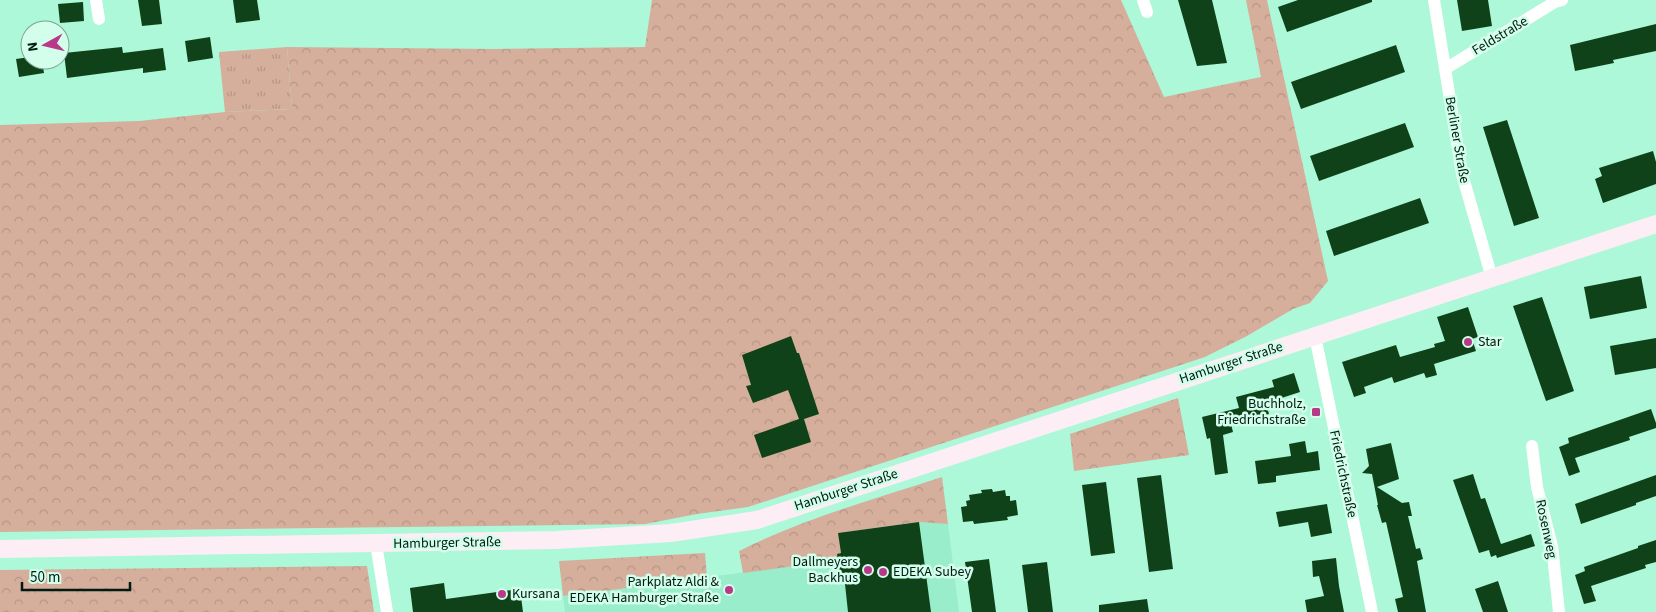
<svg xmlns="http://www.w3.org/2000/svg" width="1656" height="612" font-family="'Source Sans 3',sans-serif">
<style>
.built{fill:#99edca}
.grass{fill:url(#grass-tufts)}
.forest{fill:url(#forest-crowns)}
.building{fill:#104219}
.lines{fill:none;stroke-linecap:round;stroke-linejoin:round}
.street{stroke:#fff;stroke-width:12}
.secondary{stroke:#fdedf5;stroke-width:18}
.poi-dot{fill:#b73987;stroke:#d2feeb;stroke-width:2}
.labels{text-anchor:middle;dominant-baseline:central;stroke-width:5;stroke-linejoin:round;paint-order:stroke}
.street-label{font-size:14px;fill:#001b11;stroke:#d2feeb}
.poi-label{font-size:14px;fill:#001b11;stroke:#d2feeb;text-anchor:start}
</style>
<defs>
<pattern id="grass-tufts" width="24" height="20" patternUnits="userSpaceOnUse" patternTransform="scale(1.25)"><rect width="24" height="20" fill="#d6ae9c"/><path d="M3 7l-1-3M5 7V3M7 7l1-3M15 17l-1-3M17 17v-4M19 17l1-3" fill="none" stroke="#b69585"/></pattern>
<pattern id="forest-crowns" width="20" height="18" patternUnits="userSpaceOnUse" patternTransform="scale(1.25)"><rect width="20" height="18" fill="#d6ae9c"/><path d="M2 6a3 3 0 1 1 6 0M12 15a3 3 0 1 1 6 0" fill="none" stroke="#b69585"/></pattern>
</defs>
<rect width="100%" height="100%" fill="#adf8d8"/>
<path class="built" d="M919,522L948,524L959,612H565L563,596L838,560L837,554L841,553L838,533Z"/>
<path class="grass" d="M287,47L292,109L225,112L219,52Z"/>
<path class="forest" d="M652,0H1121L1164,97L1261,77L1246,0H1267L1328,281L1310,303L1293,309L1247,336L1205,357L748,507L697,514L645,524L0,532V125L139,121L225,112L292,109L287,47L493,49L645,47Z
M1178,398L1189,455L1074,471L1070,434Z
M942,477L948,524L919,522L839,533L841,553L837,554L838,560L743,573L739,551C803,519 874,499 942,477Z
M705,553L707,578L563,596L559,561Z
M367,566L374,612H0V570Z"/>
<path class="building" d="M138,0H159L162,24L142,26Z
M233,0H257L260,20L236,23Z
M1178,0H1212L1227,63L1197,66Z
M1298,0H1372V2L1287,32L1278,7Z
M1457,0H1488L1492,26L1462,31Z
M83,2L84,21L60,23L58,4Z
M1656,24V51L1613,60L1614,63L1575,71L1570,45Z
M210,37L213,58L188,62L185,41Z
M1396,45L1405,72L1301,109L1291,82Z
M122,47L123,53L163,48L166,70L143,73V68L67,78L64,53Z
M30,57V60H42L44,73L19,77L16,59Z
M1507,120L1539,218L1514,226L1483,127Z
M1405,123L1414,147L1319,181L1310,156Z
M1653,151L1656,162V184L1603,203L1595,179L1602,176L1599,168Z
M1420,198L1429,223L1334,256L1326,231Z
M1641,276L1647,308L1590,319L1584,287Z
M1542,297L1574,391L1546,401L1513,306Z
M1468,307L1478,337L1472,339L1476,351L1434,364L1437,375L1426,378L1424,373L1394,383L1392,377L1364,387L1366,393L1354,397L1342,362L1396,345L1400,357L1435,347L1434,344L1445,341L1437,317Z
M791,336L797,353H799L819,414L804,419L811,442L762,458L754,435L799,419L788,390L753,403L746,386L751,385L742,355Z
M1656,338V368L1615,375L1610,346Z
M1294,373L1300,392L1266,403L1269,414L1231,424L1233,432L1223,435L1228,473L1215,475L1210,438L1207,439L1202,417L1239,408L1236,397L1274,387L1272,380Z
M1651,409L1656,423V428L1629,437L1630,440L1575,458L1580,472L1569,476L1559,447L1569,443L1568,438Z
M1305,441L1307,453L1318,451L1320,470L1276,476V482L1258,484L1255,461L1291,456L1289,444Z
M1391,443L1399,479L1377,487L1402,503L1409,502L1412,516H1408L1416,549L1420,548L1423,559L1417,561L1426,612H1398L1395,599L1403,597L1386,522L1382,523L1377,505H1378L1372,474L1362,473L1369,466L1366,449Z
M1473,474L1481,499L1485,498L1501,544L1531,534L1535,546L1497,558L1496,555L1491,557L1489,550L1479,553L1453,480Z
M1161,475L1173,569L1149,572L1137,478Z
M1656,475V496L1636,503V505L1581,524L1575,504Z
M1106,482L1115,553L1091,556L1082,485Z
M992,489L993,492L1005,490L1006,496H1010V501L1016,500L1018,515L1007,517L1008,520L974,524L973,521L963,522L961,507L967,506L966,501L970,500L969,495L982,493L981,490Z
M1327,504L1332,533L1311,537L1308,522L1279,527L1276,512Z
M919,522L931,612H848L845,584H841L837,554L841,553L838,533Z
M1656,540V562L1645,565L1646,568L1591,586L1596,601L1584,604L1575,575L1585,571L1584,567L1638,548V546Z
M1336,558L1339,586L1344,612H1307L1305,600L1324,596L1319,576L1313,577L1312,561Z
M989,559L996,612H972L965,562Z
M1047,562L1053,612H1028L1022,565Z
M1498,581L1508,612H1483L1475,589Z
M444,583L446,599L520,589L523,612H413L410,588Z
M1147,599L1149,612H1099V605Z"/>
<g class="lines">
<path class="street" d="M96,0L99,19
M1143,0L1147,12
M1434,0L1462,174L1492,278
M1445,69L1555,2L1562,0
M1315,336L1372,612
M1532,446L1537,487L1552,546L1559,612
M376,544L387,612"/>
<path class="secondary" d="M0,549L556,540L671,533L757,520L1656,224"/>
</g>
<g class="poi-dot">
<circle cx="1468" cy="342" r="5"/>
<rect x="1311" y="407" width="10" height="10" rx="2.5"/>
<circle cx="868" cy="570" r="5"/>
<circle cx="883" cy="572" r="5"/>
<circle cx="729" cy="590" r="5"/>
<circle cx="502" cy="594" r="5"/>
</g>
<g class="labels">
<g class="street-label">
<text transform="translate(1500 36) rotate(-31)">Feldstraße</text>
<text transform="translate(1457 140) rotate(80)">Berliner Straße</text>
<text transform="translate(1231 363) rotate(-18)">Hamburger Straße</text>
<text transform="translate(1343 474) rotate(78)">Friedrichstraße</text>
<text transform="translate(846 490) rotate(-18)">Hamburger Straße</text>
<text transform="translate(1546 529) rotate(78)">Rosenweg</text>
<text transform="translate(447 543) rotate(-1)">Hamburger Straße</text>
</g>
<g class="poi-label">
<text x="1478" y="342">Star</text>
<text x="1306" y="404" text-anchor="end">Buchholz,<tspan x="1306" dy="16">Friedrichstraße</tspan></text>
<text x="858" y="562" text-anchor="end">Dallmeyers<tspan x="858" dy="16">Backhus</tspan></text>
<text x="893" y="572">EDEKA Subey</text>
<text x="719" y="582" text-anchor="end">Parkplatz Aldi &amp;<tspan x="719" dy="16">EDEKA Hamburger Straße</tspan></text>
<text x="512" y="594">Kursana</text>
</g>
</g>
<g transform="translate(45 45) rotate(262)"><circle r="24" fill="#d2feeb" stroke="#7ea394"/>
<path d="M0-4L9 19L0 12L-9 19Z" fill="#b73987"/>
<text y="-8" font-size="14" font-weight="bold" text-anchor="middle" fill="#001b11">N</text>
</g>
<path d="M22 582v8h108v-8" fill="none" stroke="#001b11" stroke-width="2.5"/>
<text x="30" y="582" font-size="15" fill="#001b11" stroke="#d2feeb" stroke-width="4" paint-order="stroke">50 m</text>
</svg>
